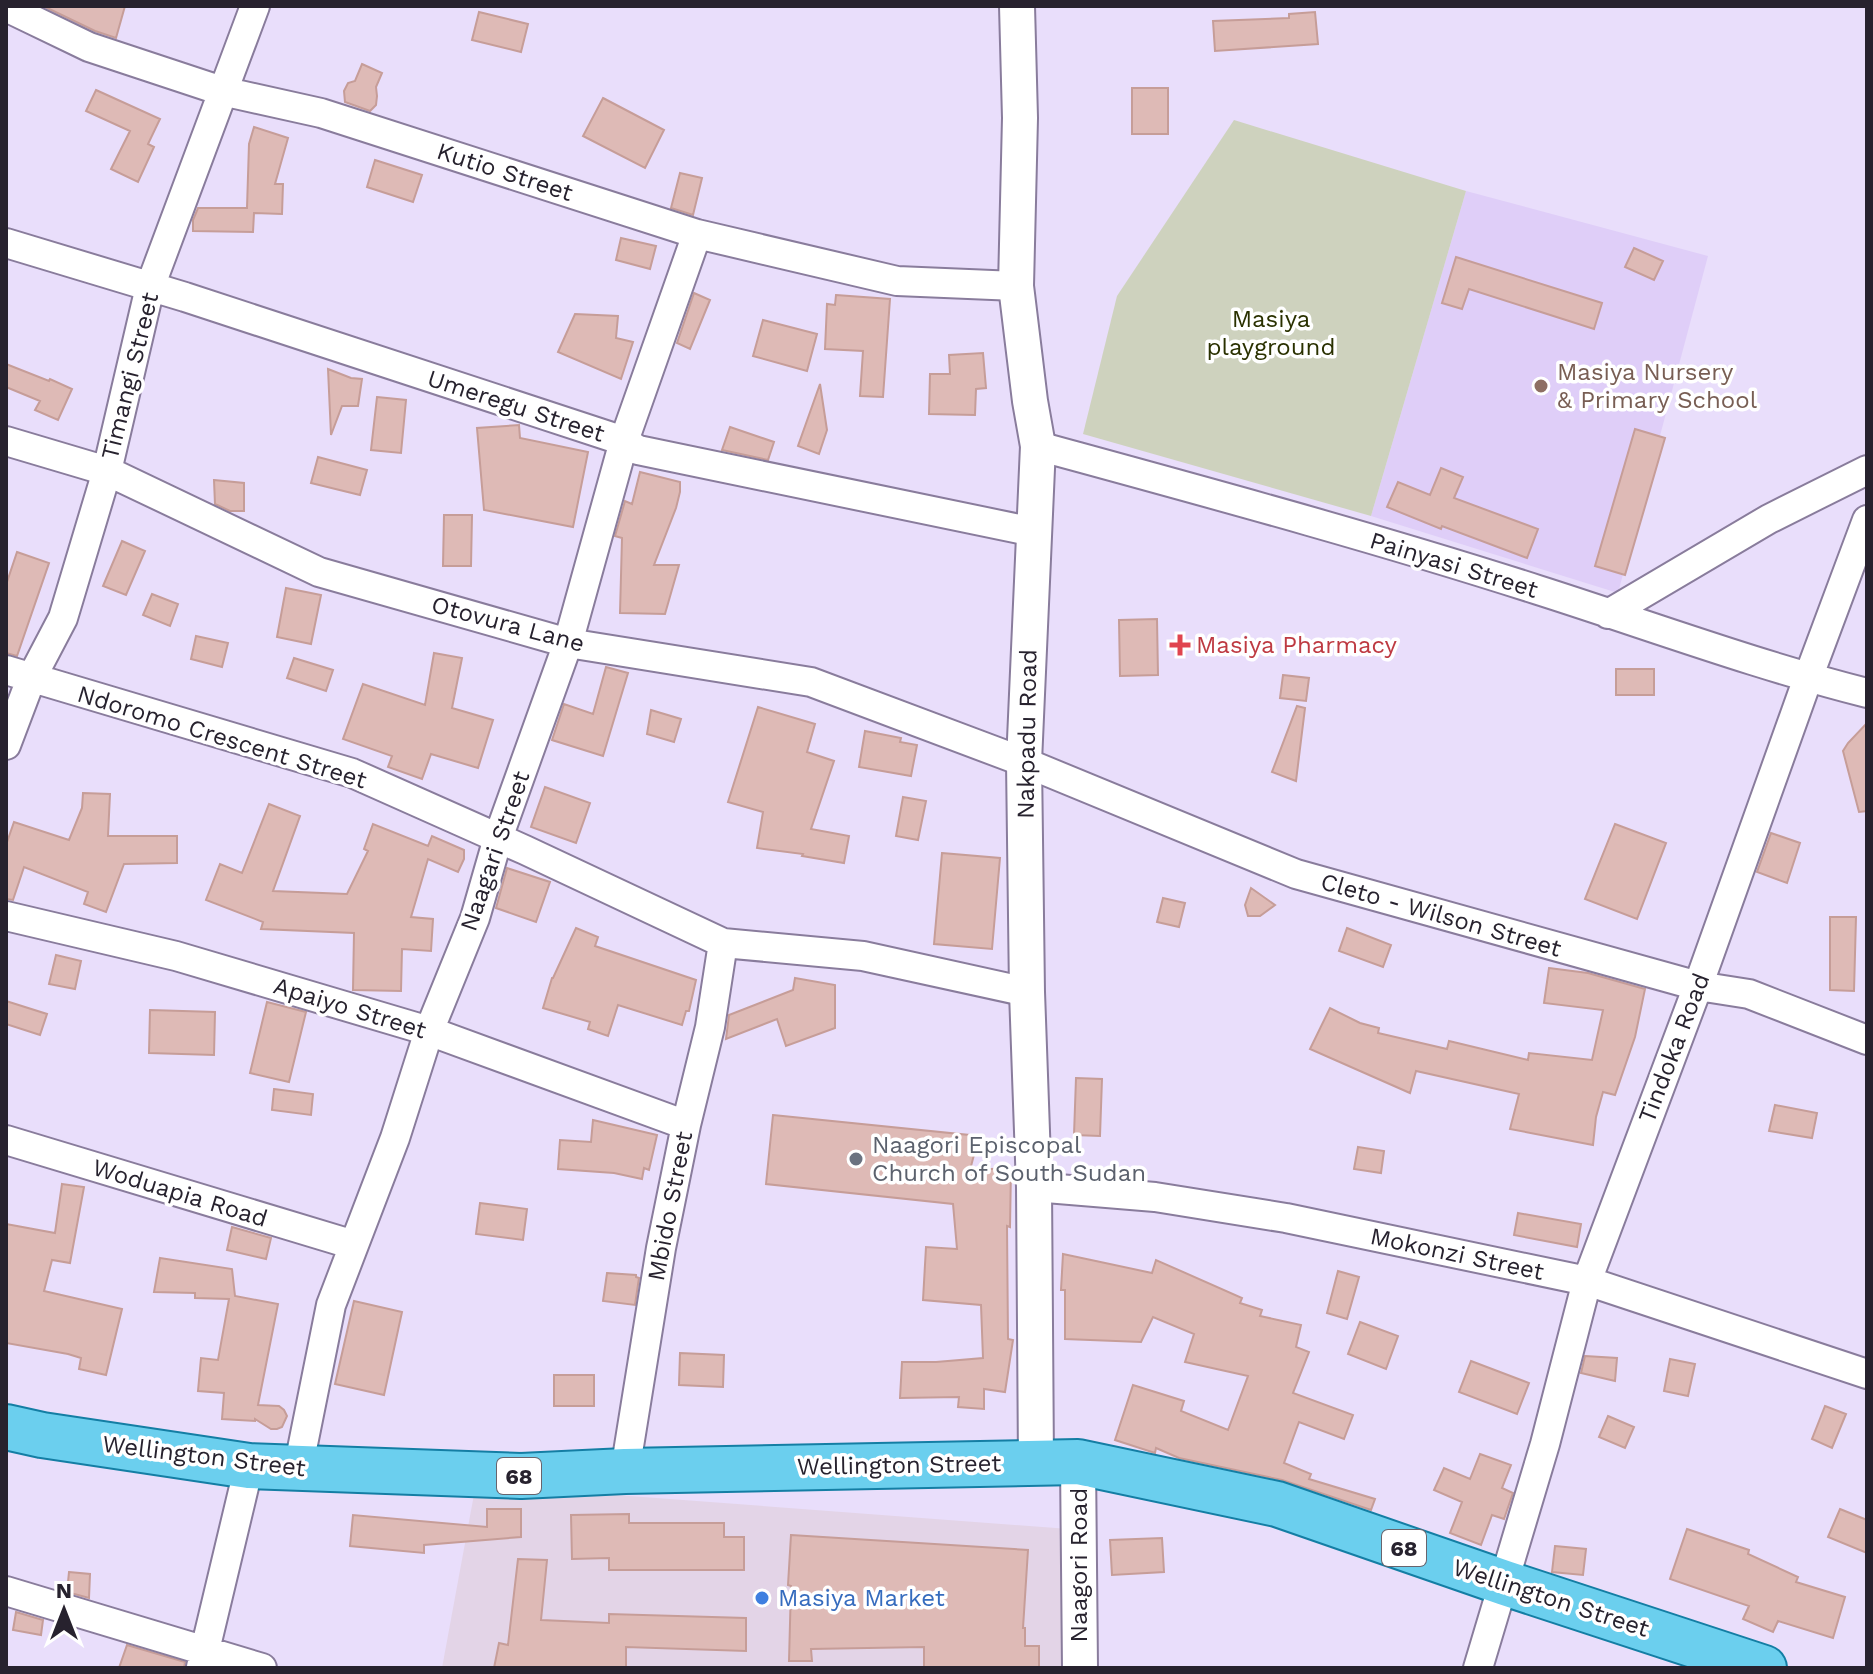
<svg xmlns="http://www.w3.org/2000/svg" width="1873" height="1674" font-family="'Work Sans',sans-serif">
<style>
.commercial{fill:#e3d4e7}
.built{fill:#dfcef8}
.green{fill:#ced2be}
.building{fill:#debab6;stroke:#c69d98;stroke-width:2}
.lines{fill:none;stroke-linecap:round;stroke-linejoin:round}
.minor-casing{stroke:#897c9c;stroke-width:32}
.tertiary-casing{stroke:#897c9c;stroke-width:38}
.primary-casing{stroke:#147ea4;stroke-width:48}
.minor{stroke:#fff;stroke-width:28}
.tertiary{stroke:#fff;stroke-width:34}
.primary{stroke:#6bcfee;stroke-width:44}
.education-dot{fill:#8d6e63;stroke:#fff;stroke-width:3}
.health-dot{fill:#e0444e;stroke:#fff;stroke-width:3}
.worship-dot{fill:#6b7280;stroke:#fff;stroke-width:3}
.shop-dot{fill:#3f7fe0;stroke:#fff;stroke-width:3}
.labels{text-anchor:middle;dominant-baseline:central;stroke-width:7;stroke-linejoin:round;paint-order:stroke}
.shield{fill:#fff;stroke:#68646d;stroke-width:2}
.shield-label{font-size:22px;font-weight:bold;fill:#27222e}
.street-label{font-size:24px;fill:#27222e;stroke:#fff}
.park-label{font-size:24px;fill:#2a3100;stroke:#fff}
.education-label{font-size:24px;fill:#785e54;stroke:#fff;text-anchor:start}
.health-label{font-size:24px;fill:#be3a42;stroke:#fff;text-anchor:start}
.worship-label{font-size:24px;fill:#5b616d;stroke:#fff;text-anchor:start}
.shop-label{font-size:24px;fill:#366cbe;stroke:#fff;text-anchor:start}
</style>
<rect width="100%" height="100%" fill="#e9defb"/>
<path class="commercial" d="M475,1489L616,1495L1069,1529V1668H442Z"/>
<path class="built" d="M1466,191L1708,256L1618,593L1371,516Z"/>
<path class="green" d="M1234,120L1466,191L1371,516L1083,434L1117,296Z"/>
<path class="building" d="M43,6H125L116,38L95,31Z
M479,12L528,24L521,52L472,40Z
M1315,12L1318,44L1215,51L1213,21L1289,18V14Z
M362,64L382,73L376,87L377,96L376,105L370,111L345,102L344,91L348,83L355,81Z
M1132,88H1168V134H1132Z
M96,90L160,119L148,144L154,147L138,182L111,169L130,131L86,111Z
M603,98L664,130L645,168L583,136Z
M254,127L288,138L275,184H283L282,214L254,213L253,232L193,231V220L198,208H247L249,144Z
M375,160L422,175L413,202L367,187Z
M680,173L702,178L693,215L671,208Z
M621,238L656,246L650,269L616,260Z
M1634,248L1663,261L1654,280L1625,267Z
M1456,257L1602,303L1594,329L1469,289L1462,309L1442,303Z
M694,293L710,300L690,349L677,343Z
M836,295L890,299L883,397L860,396L863,351L825,349L827,304L835,305Z
M575,314L618,316L616,338L633,342L621,379L558,352Z
M763,320L817,334L807,371L753,356Z
M983,353L986,388L976,389L975,415L929,414L930,374H950L949,355Z
M6,364L49,381L50,379L72,389L58,420L35,410L40,401L6,387Z
M328,369L351,378L362,379L358,406H342L331,435Z
M820,384L827,430L819,454L798,446Z
M377,397L406,400L401,453L371,450Z
M519,425L520,438L588,452L573,527L484,510L477,428Z
M730,427L774,442L768,460L722,450Z
M1635,429L1665,438L1625,575L1595,566Z
M318,457L367,470L360,495L311,483Z
M1441,468L1463,477L1454,498L1538,529L1527,558L1442,526L1441,529L1387,507L1398,482L1430,495Z
M640,472L680,482V492L676,508L654,565H679L665,614L620,613L622,538L615,536L625,501L632,504Z
M214,480L244,483V511H230L215,504Z
M444,515H472L471,566H443Z
M122,541L145,551L126,595L103,586Z
M17,552L49,563L17,656L6,653V585Z
M286,588L321,595L311,644L277,637Z
M152,594L178,604L170,626L143,615Z
M1157,619L1158,675L1120,676L1119,620Z
M196,636L228,643L222,667L191,659Z
M434,653L462,658L452,708L493,720L478,768L431,754L422,779L388,767L392,756L343,739L363,684L425,705Z
M294,658L333,670L326,691L287,678Z
M606,667L628,673L603,756L552,740L564,704L593,714Z
M1616,669H1654V695H1616Z
M1283,675L1309,678L1306,701L1280,698Z
M1297,706L1305,708L1296,781L1272,772Z
M758,707L815,724L807,752L834,761L811,829L849,836L844,863L802,856L803,854L757,848L763,812L728,802Z
M651,710L681,719L674,742L647,734Z
M1867,723V811L1859,812L1843,751L1848,743Z
M865,731L901,738L900,742L917,745L911,776L859,767Z
M545,787L590,803L576,843L531,827Z
M83,793L110,794L108,836H177V863L124,864L106,912L84,904L88,892L24,867L13,900L6,899V845L14,822L69,840L82,808Z
M903,797L926,801L918,840L896,836Z
M269,804L300,816L273,891L347,894L368,851L364,849L373,824L428,846L432,836L464,850V859L458,872L428,859L411,917L433,919L431,951L402,949L401,991L353,990L354,933L261,929L263,922L206,900L220,864L242,873Z
M1615,824L1666,843L1637,919L1585,899Z
M1771,833L1800,843L1787,883L1757,872Z
M942,853L1000,858L992,949L934,944Z
M507,868L550,882L536,922L496,908Z
M1251,888L1275,905L1260,916H1248L1245,905Z
M1163,898L1185,903L1179,927L1157,922Z
M1830,917H1856L1854,991L1830,990Z
M576,928L598,937L595,946L696,980L689,1011H686L682,1025L618,1005L608,1036L588,1029L590,1022L543,1008L552,978H553Z
M1347,928L1391,945L1383,967L1339,951Z
M56,955L81,961L75,989L49,984Z
M1549,968L1588,973L1645,989L1635,1037L1615,1095L1603,1092L1596,1117L1593,1145L1510,1129L1519,1094L1416,1071L1410,1093L1310,1049L1330,1008L1360,1023L1379,1028L1378,1033L1447,1049L1449,1041L1528,1060L1529,1053L1592,1060L1603,1010L1544,1003Z
M795,978L835,985V1028L786,1046L777,1019L726,1039L729,1015L793,990Z
M6,1001L47,1014L40,1035L6,1024Z
M267,1002L306,1012L289,1082L250,1073Z
M150,1010L215,1012L214,1055L149,1053Z
M1076,1078L1102,1079L1100,1136L1074,1135Z
M274,1089L313,1094L311,1115L272,1110Z
M1775,1105L1817,1113L1812,1138L1769,1131Z
M773,1115L979,1136L970,1170L1011,1168L1010,1227L1007,1226L1008,1339L1013,1340L1005,1392L984,1389V1409L958,1407L959,1397L900,1398L902,1362H936L983,1358L981,1305L923,1300L926,1247L957,1249L953,1204L766,1184Z
M593,1120L657,1135L649,1170L644,1168L642,1179L614,1173L558,1169L560,1140L591,1142Z
M1358,1147L1384,1151L1381,1173L1354,1169Z
M62,1184L84,1187L70,1263L52,1260L44,1291L122,1309L106,1375L79,1369L81,1358L68,1354L6,1343V1224L55,1233Z
M480,1203L527,1209L523,1240L476,1234Z
M1518,1213L1581,1224L1577,1247L1514,1235Z
M232,1227L271,1238L266,1259L227,1250Z
M1063,1254L1152,1273L1156,1260L1242,1298L1240,1303L1262,1310L1260,1316L1301,1325L1296,1347L1309,1352L1293,1393L1353,1415L1344,1439L1299,1422L1284,1463L1311,1474L1309,1479L1375,1499L1371,1510L1282,1480L1179,1458L1156,1448L1155,1453L1115,1440L1133,1385L1184,1401L1181,1411L1228,1430L1248,1376L1185,1362L1194,1334L1153,1317L1141,1342L1065,1339V1290H1061Z
M160,1258L232,1269L235,1296L278,1304L258,1405L279,1406L284,1410L287,1416L282,1427L277,1429H271L255,1419V1421L222,1419L224,1393L198,1391L201,1358L218,1360L229,1299L195,1298V1293L154,1292Z
M1338,1271L1359,1277L1347,1319L1327,1313Z
M607,1273L636,1275V1277L639,1278L635,1305L603,1301Z
M354,1301L402,1312L384,1395L335,1384Z
M1360,1322L1398,1336L1386,1369L1348,1354Z
M680,1353L724,1355L723,1387L679,1385Z
M1585,1356L1617,1358L1615,1381L1581,1373Z
M1670,1359L1695,1364L1688,1396L1664,1391Z
M1471,1361L1529,1383L1517,1414L1459,1392Z
M554,1375H594V1406H554Z
M1825,1406L1846,1414L1832,1448L1812,1439Z
M1608,1416L1634,1427L1625,1448L1599,1437Z
M1480,1454L1511,1465L1502,1488L1513,1493L1504,1519L1492,1515L1481,1545L1450,1533L1462,1502L1434,1490L1444,1468L1470,1479Z
M487,1509H521V1537L424,1545V1553L350,1546L353,1515L487,1527Z
M1840,1509L1867,1520V1553L1828,1537Z
M629,1514V1523H724V1537H744V1570H609V1558L572,1559L571,1515Z
M1687,1529L1749,1550L1748,1554L1798,1577L1796,1582L1845,1597L1833,1638L1778,1621L1773,1632L1743,1619L1749,1606L1670,1579Z
M791,1535L1028,1550L1023,1628H1025V1646H1039V1668H924V1647L811,1649L812,1661H789L791,1586L788,1585Z
M1162,1538L1164,1572L1112,1575L1110,1540Z
M1555,1546L1586,1549L1583,1575L1552,1572Z
M518,1559L547,1560L541,1620L609,1623V1614L746,1618V1651L626,1647V1668H494L499,1643L508,1645Z
M69,1572L90,1574L89,1598L67,1592Z
M16,1612L43,1620L41,1635L13,1630Z
M127,1645L185,1662L184,1668H119Z"/>
<g class="lines">
<g class="minor-casing">
<path id="minor" d="M6,7L89,47L222,91L321,113L697,234L897,281L1016,286
M6,243L185,297L624,441L638,450L1034,532
M6,441L107,471L319,572L568,643L811,682L1024,762L1296,874L1698,986L1749,994L1867,1040
M1038,446C1206,492 1373,537 1538,590C1648,625 1756,665 1867,693
M1608,614L1769,519L1867,470
M6,670L352,773L525,850L723,943L863,956L1027,992
M6,745L31,679L63,618L107,471L150,287L255,6
M6,916L176,956L429,1031L686,1125
M6,1140L354,1245
M1034,1187L1155,1197L1286,1218L1587,1281L1867,1374
M298,1469L331,1305L395,1138L429,1031L475,918L498,838L568,643L624,441L697,234
M625,1471L661,1248L686,1125L710,1027L723,943
M6,1591L262,1668
M201,1667L249,1466
M1478,1668L1545,1444L1587,1281L1698,986L1808,678L1867,520"/>
</g>
<g class="tertiary-casing">
<path id="tertiary" d="M1017,6L1020,118L1016,286L1030,401L1038,446L1024,762L1027,992L1034,1187L1036,1463
M1078,1462L1080,1668"/>
</g>
<g class="primary-casing">
<path id="primary" d="M6,1427L42,1435L249,1466L521,1476L625,1471L1078,1462L1277,1504L1505,1583L1764,1668"/>
</g>
<use href="#minor" class="minor"/>
<use href="#tertiary" class="tertiary"/>
<use href="#primary" class="primary"/>
</g>
<circle class="education-dot" cx="1541" cy="386" r="8"/>
<path class="health-dot" d="M1176 633h8v8h8v8h-8v8h-8v-8h-8v-8h8z"/>
<circle class="worship-dot" cx="856" cy="1159" r="8"/>
<circle class="shop-dot" cx="762" cy="1598" r="8"/>
<g class="labels">
<g class="shield">
<rect x="497" y="1458" width="44" height="36" rx="6"/>
<rect x="1382" y="1530" width="44" height="36" rx="6"/>
</g>
<g class="shield-label">
<text x="519" y="1476">68</text>
<text x="1404" y="1548">68</text>
</g>
<g class="street-label">
<text transform="translate(505 172) rotate(18)">Kutio Street</text>
<text transform="translate(130 376) rotate(-76)">Timangi Street</text>
<text transform="translate(516 406) rotate(18)">Umeregu Street</text>
<text transform="translate(1454 565) rotate(17)">Painyasi Street</text>
<text transform="translate(508 624) rotate(15)">Otovura Lane</text>
<text transform="translate(1027 734) rotate(-89)">Nakpadu Road</text>
<text transform="translate(222 737) rotate(17)">Ndoromo Crescent Street</text>
<text transform="translate(495 851) rotate(-71)">Naagari Street</text>
<text transform="translate(1441 915) rotate(16)">Cleto - Wilson Street</text>
<text transform="translate(350 1008) rotate(17)">Apaiyo Street</text>
<text transform="translate(1674 1048) rotate(-69)">Tindoka Road</text>
<text transform="translate(180 1193) rotate(17)">Woduapia Road</text>
<text transform="translate(670 1206) rotate(-79)">Mbido Street</text>
<text transform="translate(1457 1254) rotate(12)">Mokonzi Street</text>
<text transform="translate(204 1456) rotate(7)">Wellington Street</text>
<text transform="translate(899 1465) rotate(-1)">Wellington Street</text>
<text transform="translate(1079 1565) rotate(-90)">Naagori Road</text>
<text transform="translate(1551 1598) rotate(18)">Wellington Street</text>
</g>
<g class="park-label">
<text x="1271" y="319">Masiya<tspan x="1271" dy="28">playground</tspan></text>
</g>
<g class="education-label">
<text x="1557" y="372">Masiya Nursery<tspan x="1557" dy="28">&amp; Primary School</tspan></text>
</g>
<g class="health-label">
<text x="1196" y="645">Masiya Pharmacy</text>
</g>
<g class="worship-label">
<text x="872" y="1145">Naagori Episcopal<tspan x="872" dy="28">Church of South Sudan</tspan></text>
</g>
<g class="shop-label">
<text x="778" y="1598">Masiya Market</text>
</g>
</g>
<rect width="1873" height="1674" fill="none" stroke="#27222e" stroke-width="16"/>
<g transform="translate(64 1610)" stroke="#ffffff" stroke-width="6" paint-order="stroke">
<path d="M0-6L14 30L0 20L-14 30Z" fill="#27222e"/>
<text y="-12" font-size="22" font-weight="bold" text-anchor="middle" fill="#27222e">N</text>
</g>
</svg>
